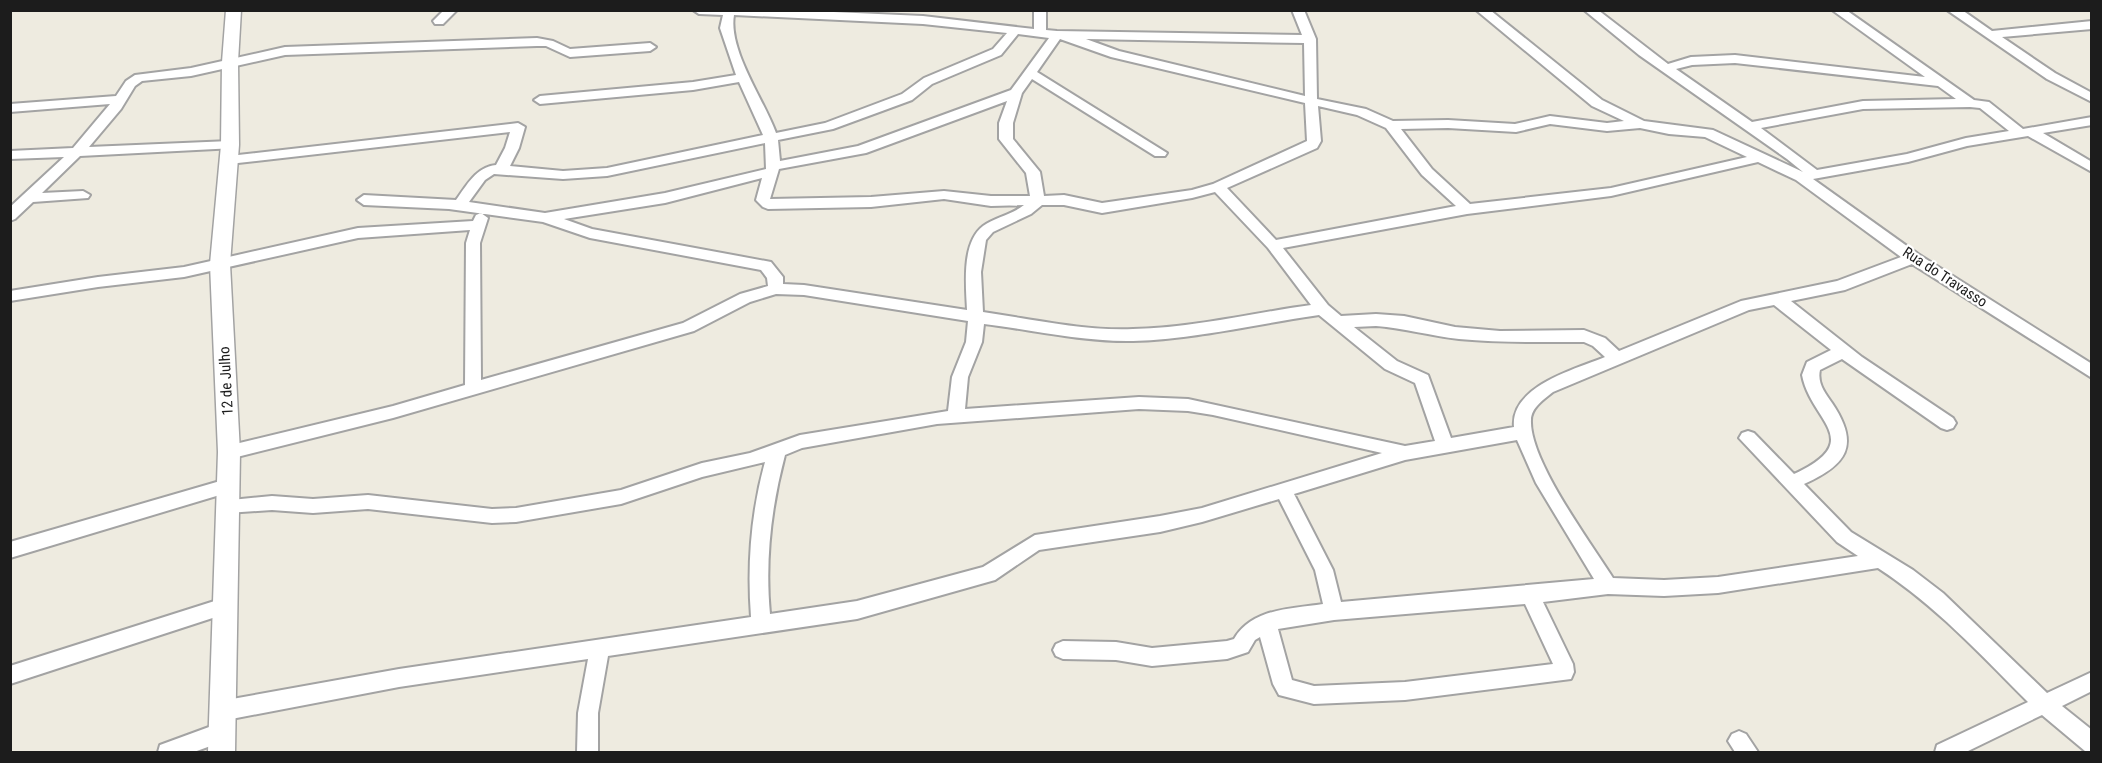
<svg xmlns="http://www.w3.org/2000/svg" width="2102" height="763" font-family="'Roboto Condensed',sans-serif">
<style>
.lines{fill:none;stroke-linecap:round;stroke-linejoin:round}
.minor-casing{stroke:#a3a3a3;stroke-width:4}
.tertiary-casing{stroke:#a3a3a3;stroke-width:3}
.minor{fill:#fff;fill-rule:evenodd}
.tertiary{fill:#fff;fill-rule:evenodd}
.labels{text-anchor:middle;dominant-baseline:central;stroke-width:4.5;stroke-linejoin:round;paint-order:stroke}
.street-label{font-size:15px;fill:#1c1c1c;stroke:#fff}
</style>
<rect width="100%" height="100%" fill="#eeebe0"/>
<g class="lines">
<g class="minor-casing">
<path id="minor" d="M444,10H457L443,24H435L433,21Z
M693,10H789L923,16L1034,29V10H1046V30L1057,31L1302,35L1292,10H1304L1316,39L1317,99L1366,109L1393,121L1448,120L1515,124L1550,116L1607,123L1624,121L1592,106L1476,10H1490L1602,100L1644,121L1713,130L1803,172L1787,159L1639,55L1584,10H1598L1668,64L1691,57L1735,55L1925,77L1832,10H1846L1974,100L1989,102L2023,129L2092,117V125L2043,133L2092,162V172L2028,136L1967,146L1908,162L1813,179L1918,254L2092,364V378L1912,264L1845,290L1791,301L1862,357L1953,418L1956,423L1953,428L1947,430L1941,428L1842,359L1820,370C1817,383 1825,393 1832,403C1861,446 1846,465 1804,484L1851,532L1913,570L1943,593L2047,693L2092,672V691L2062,706L2092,730V752L2085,751L2042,715L1966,752H1935L1937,745L2028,702C1980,654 1935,605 1878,568L1718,593L1664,596L1608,594L1543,602L1573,664L1574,672L1571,679L1405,700L1314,704L1279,695L1273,684L1260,637L1255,640L1248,652L1227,659L1152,666L1116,660L1063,659L1056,656L1053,650L1056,644L1063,641L1116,642L1152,648L1227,641L1234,639C1252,608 1291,609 1323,604L1315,570L1279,499L1202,522L1160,532L1039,550L995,580L857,619L608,656L598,713V752H577L578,713L588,659L399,687L221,721L214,718L211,711L214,704L221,701L399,669L751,617C747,564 751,513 765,462L702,477L621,504L516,522L492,523L368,509L313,513L272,510L227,513L221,511L218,506L221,501L272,496L313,499L368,495L492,509L516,508L621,490L702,463L750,453L800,435L948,411L952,377L966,342L968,321L804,295L776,294L750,302L694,331L393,418L229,459L223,457L220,452L223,447L393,406L465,385L466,243L470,230L358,238L184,277L98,287L10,301V291L98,277L184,267L358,228L473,221L476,215L481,213L488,218L480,243L481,380L683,323L740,294L768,286L767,278L761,270L590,238L543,222L449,209L364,205L357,200L364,195L456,200C467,185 476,167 496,165L505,148L510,132L229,164L222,160L229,156L518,123L525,127L519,148L510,166L563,171L607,168L763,135L739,82L693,90L540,104L534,100L540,96L693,82L736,75L720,28L723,15L699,14ZM734,15L923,24L1007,33L993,49L924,78L902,94L825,123L776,133C764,100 728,50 734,15ZM1018,34L1049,38L1011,90L858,146L780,161L778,140L833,129L912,100L932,84L1001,55ZM1060,39L1111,57L1305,103L1307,141L1213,184L1192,190L1102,203L1064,195L1044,196L1040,172L1013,139V123L1022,93L1032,79L1155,156H1165L1167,153L1037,72ZM1086,39L1304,43L1305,96L1119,51ZM1735,63L1938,86L1956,99L1863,101L1752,122L1676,69L1692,65ZM1007,101L999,123V139L1026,173L1030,196H991L944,191L871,197L770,199L779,169L866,153ZM1318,106L1357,115L1386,128L1422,175L1456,206L1276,240L1227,188L1317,148L1321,141ZM1970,107L1980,108L2009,131L1966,138L1907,154L1817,170L1761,128L1863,109ZM1550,124L1607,131L1640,128L1669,134L1705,137L1747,157L1611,188L1470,204L1432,169L1401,129L1448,128L1516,132ZM765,143L766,169L665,193L545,213L469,202L485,180L494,174L563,179L607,176ZM1758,162L1796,180L1901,257L1837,281L1741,301L1619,351L1605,338L1584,330L1500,331L1455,327L1404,316L1376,314L1341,316L1328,305L1283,248L1467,214L1611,196ZM762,178L756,200L763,207L768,209L871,207L944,199L991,206L1024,205C1012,215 995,217 983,226C961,243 966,286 967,310L804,285L783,284V277L771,262L592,229L564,219L665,203ZM1215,192L1268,248L1311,305C1252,313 1193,328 1133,329C1083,331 1032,319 983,312L981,272L986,240L993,232L1031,214L1042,205H1064L1102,213L1192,198ZM1774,305L1831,350L1807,362L1802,375C1811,422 1867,440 1794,474L1754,433L1748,431L1742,433L1739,438L1837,542L1858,556L1718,577L1664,580L1613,578C1591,543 1529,460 1531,420C1531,408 1544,399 1553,392L1749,310ZM1319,315L1385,369L1415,383L1435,441L1405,446L1188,399L1139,397L965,409L968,377L982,342L984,324C1033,330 1084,342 1133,341C1196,339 1257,324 1319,315ZM1376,326C1404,328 1431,336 1459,339C1500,343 1542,342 1584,342L1593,346L1605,357C1576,369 1510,386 1514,427L1451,438L1428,375L1397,361L1354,327ZM1139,409L1188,411L1213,415L1382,453L1202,508L1160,516L1035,535L983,567L857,601L770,614C765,560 771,508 785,455L802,448L937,424ZM1517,440L1536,483L1594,579L1341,602L1333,570L1294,494L1405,460ZM1525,604L1553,664L1405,682L1314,686L1292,680L1278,629L1334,620Z
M1947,10H1962L1992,31L2092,21V29L2002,37L2055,73L2092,93V102L2047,79Z
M537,38L553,41L570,49L650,43L656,47L650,51L570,57L546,46H537L285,55L191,76L142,81L135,86L121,109L89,147L230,141L237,145L235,148L80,156L42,193L83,191L90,195L88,198L33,202L15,219L10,221V207L64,157L10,159V151L73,148L110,104L10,112V104L116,96L126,81L135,75L191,68L285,47Z
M227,479L233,481L236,486L233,491L10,558V542Z
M224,598L231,600L234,606L231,612L10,684V666Z
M220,723L227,726L231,733L227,740L194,752H158L160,745Z
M1739,731L1746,734L1758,752H1735L1728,741L1732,734Z"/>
</g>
<g class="tertiary-casing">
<path id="tertiary" d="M226,10H241L238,62L239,145L230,264L240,452L235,752H208L218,452L210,264L221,145L222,62Z"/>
</g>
<use href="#minor" class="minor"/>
<use href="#tertiary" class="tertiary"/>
</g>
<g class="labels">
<g class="street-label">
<text transform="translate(1945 277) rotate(33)">Rua do Travasso</text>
<text transform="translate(226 381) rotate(-93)">12 de Julho</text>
</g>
</g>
<rect width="2102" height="763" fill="none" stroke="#1c1c1c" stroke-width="24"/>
</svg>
